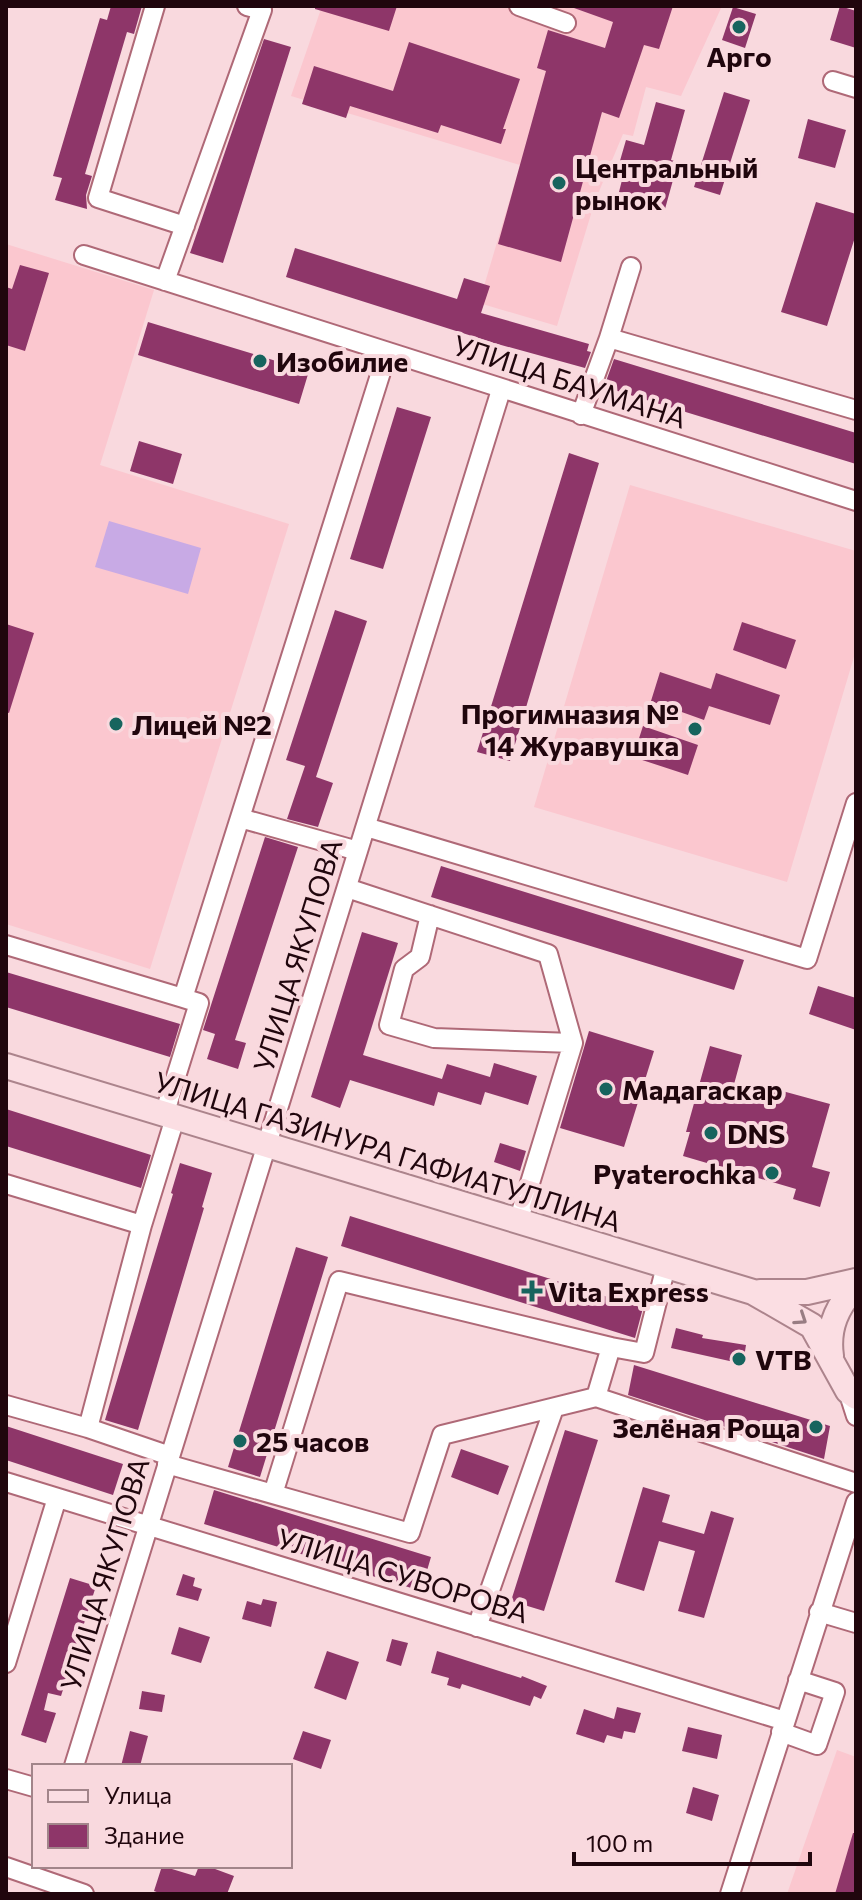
<svg xmlns="http://www.w3.org/2000/svg" width="862" height="1900" font-family="Commissioner,sans-serif">
<style>
.built{fill:#fbc7cf}
.green{fill:#c8aae5}
.building{fill:#8e3669}
.lines{fill:none;stroke-linecap:round;stroke-linejoin:round}
.minor-casing{stroke:#af6977;stroke-width:22}
.major-casing{stroke:#ac848c;stroke-width:28}
.minor{stroke:#fff;stroke-width:18}
.major{stroke:#fbdee3;stroke-width:24}
.oneway{stroke:#987d83}
.poi-dot{fill:#17645e;stroke:#f9d9de;stroke-width:3}
.labels{text-anchor:middle;dominant-baseline:central;stroke-width:8;stroke-linejoin:round;paint-order:stroke}
.poi-label{font-size:28px;font-weight:bold;fill:#20060d;stroke:#f9d9de;text-anchor:start}
.street-label{font-size:28px;fill:#20060d;stroke:#f9d9de}
</style>
<rect width="100%" height="100%" fill="#f9d9de"/>
<path class="built" d="M322,6H722L681,96L646,87L633,136L623,134L595,201L557,326L479,303L520,165L291,96Z
M6,244L154,290L100,465L289,524L150,969L6,924Z
M630,485L856,551V650L787,882L534,807Z
M837,1750L856,1757V1894H787Z"/>
<path class="green" d="M109,521L201,548L188,594L95,567Z"/>
<path class="building" d="M111,6H142L134,34L127,32L85,174L92,176L86,195L87,209L55,200L62,178L53,176L100,18L107,20Z
M315,6H397L389,31L315,9Z
M574,6H673L659,49L644,45L619,118L602,112L561,262L498,244L546,71L537,68L548,30L605,48L613,22L574,8Z
M840,6L856,11V48L830,40Z
M733,7L756,14L745,48L722,40Z
M264,39L291,47L223,263L190,253Z
M409,42L520,79L503,129H506L501,144L441,125L438,133L350,106L346,118L302,104L314,66L393,91Z
M724,92L750,100L720,195L694,187Z
M656,102L685,110L671,160L678,162L665,209L618,196L622,180L615,178L626,140L644,145Z
M808,119L846,130L835,168L798,158Z
M816,202L856,214V234L827,326L781,312Z
M295,248L457,299L464,278L490,286L481,313L589,344L587,351L591,352L585,368L494,343L286,277Z
M20,265L49,273L25,351L6,345V287L12,289Z
M148,322L309,371L299,404L138,355Z
M614,359L856,433V464L604,387Z
M397,407L431,417L383,569L350,559Z
M139,441L182,454L173,484L130,471Z
M569,453L599,463L510,761L477,752Z
M335,610L367,621L316,777L333,783L318,827L287,819L305,766L286,760Z
M742,622L796,640L786,669L733,650Z
M6,624L34,633L9,713L6,712Z
M660,672L711,689L716,673L780,695L770,725L709,706L704,720L651,701Z
M643,726L698,745L688,775L633,757Z
M265,837L298,847L235,1040L246,1043L238,1069L207,1059L215,1034L203,1030Z
M441,866L744,960L734,990L431,897Z
M362,932L398,943L363,1055L442,1079L447,1064L490,1077L494,1063L537,1076L528,1105L485,1092L481,1105L438,1092L434,1106L350,1080L340,1108L311,1097Z
M6,972L180,1024L170,1057L6,1007Z
M818,986L856,998V1030L809,1014Z
M589,1031L654,1051L624,1147L560,1128Z
M710,1046L742,1055L733,1088L772,1099L775,1089L830,1104L812,1167L830,1172L820,1207L793,1199L796,1189L683,1156L690,1132H686Z
M6,1109L151,1155L141,1188L6,1146Z
M500,1143L526,1151L520,1171L494,1162Z
M180,1163L212,1173L202,1207L204,1208L138,1430L105,1420L173,1194L171,1193Z
M350,1216L643,1308L635,1338L341,1246Z
M296,1247L328,1257L260,1477L228,1467Z
M676,1328L703,1335L702,1338L746,1345L743,1364L671,1348Z
M634,1365L830,1426L824,1459L628,1395Z
M6,1426L123,1464L113,1495L6,1460Z
M565,1430L598,1440L544,1611L511,1601Z
M461,1449L509,1466L498,1495L451,1477Z
M643,1487L670,1495L662,1522L704,1534L711,1511L734,1518L704,1618L678,1611L695,1551L659,1541L644,1591L615,1582Z
M214,1490L431,1557L421,1591L204,1524Z
M183,1574L195,1578L193,1586L202,1589L198,1601L176,1595Z
M70,1578L96,1586L61,1696L48,1693L44,1710L56,1713L46,1743L21,1735Z
M263,1599L277,1602L271,1627L242,1619L247,1601L261,1605Z
M179,1627L210,1637L201,1663L171,1654Z
M392,1639L408,1643L401,1666L386,1661Z
M327,1651L359,1662L346,1700L314,1688Z
M437,1651L521,1678L522,1676L547,1686L541,1699L534,1696L530,1706L462,1684L460,1689L447,1685L449,1678L431,1673Z
M142,1691L165,1695L162,1712L139,1709Z
M617,1707L641,1713L635,1733L624,1731L622,1739L607,1735L604,1743L576,1734L584,1709L614,1719Z
M688,1727L722,1735L717,1759L682,1751Z
M130,1731L148,1736L140,1766H121Z
M303,1731L331,1740L321,1769L293,1759Z
M693,1787L719,1795L712,1821L686,1813Z
M853,1833H856V1894H835Z
M162,1866L195,1876L199,1866H207L234,1876L227,1894H162L154,1891Z"/>
<g class="lines">
<g class="minor-casing">
<path id="minor" d="M155,6L98,198L185,226
M519,6L566,23
M833,81L856,88
M84,255L856,501
M631,267L609,338L856,410
M165,281L262,10L247,6
M581,415L609,338
M240,818L358,851
M366,827L807,959L856,803
M347,888L548,954L573,1043L434,1038L389,1025L404,969L420,957L430,915
M6,945L183,998L387,353
M164,1115L199,1003L183,998
M6,1184L142,1225L175,1118
M518,1222L573,1043
M142,1225L88,1428L170,1456
M848,1391L856,1416
M596,1397L856,1483
M6,1405L88,1428
M167,1464L410,1533L442,1435L596,1397L611,1347L644,1353L666,1266
M6,1482L785,1721
M273,1494L339,1281L611,1347
M819,1612L856,1623
M477,1627L554,1408
M6,1663L57,1498
M781,1732L817,1745L835,1692L798,1680
M74,1766L501,390
M6,1779L34,1787
M6,1867L84,1894
M730,1894L856,1502"/>
</g>
<g class="major-casing">
<path id="major" d="M6,1066L753,1292L812,1326L848,1391L856,1397
M760,1292H807L856,1281
M831,1356C827,1328 837,1306 856,1286"/>
</g>
<use href="#minor" class="minor"/>
<use href="#major" class="major"/>
</g>
<defs><path id="oneway-chevron" d="M-2-3.5L2.5 0L-2 3.5" fill="none" stroke-width="1.6" stroke-linecap="round" stroke-linejoin="round" transform="scale(2)"/></defs>
<use class="oneway" href="#oneway-chevron" transform="translate(801 1319) rotate(34)"/>
<g class="poi-dot">
<circle cx="739" cy="27" r="8"/>
<circle cx="559" cy="183" r="8"/>
<circle cx="260" cy="361" r="8"/>
<circle cx="116" cy="724" r="8"/>
<circle cx="695" cy="729" r="8"/>
<circle cx="606" cy="1089" r="8"/>
<circle cx="711" cy="1133" r="8"/>
<circle cx="772" cy="1173" r="8"/>
<path d="M528 1279h8v8h8v8h-8v8h-8v-8h-8v-8h8z"/>
<circle cx="739" cy="1359" r="8"/>
<circle cx="816" cy="1427" r="8"/>
<circle cx="240" cy="1441" r="8"/>
</g>
<g class="labels">
<g class="poi-label">
<text x="739" y="56" text-anchor="middle">Арго</text>
<text x="575" y="167">Центральный<tspan x="575" dy="32">рынок</tspan></text>
<text x="276" y="361">Изобилие</text>
<text x="679" y="713" text-anchor="end">Прогимназия №<tspan x="679" dy="32">14 Журавушка</tspan></text>
<text x="132" y="724">Лицей №2</text>
<text x="622" y="1089">Мадагаскар</text>
<text x="727" y="1133">DNS</text>
<text x="756" y="1173" text-anchor="end">Pyaterochka</text>
<text x="548" y="1291">Vita Express</text>
<text x="755" y="1359">VTB</text>
<text x="800" y="1427" text-anchor="end">Зелёная Роща</text>
<text x="256" y="1441">25 часов</text>
</g>
<g class="street-label">
<text transform="translate(570 381) rotate(18)">УЛИЦА БАУМАНА</text>
<text transform="translate(297 955) rotate(-73)">УЛИЦА ЯКУПОВА</text>
<text transform="translate(388 1151) rotate(17)">УЛИЦА ГАЗИНУРА ГАФИАТУЛЛИНА</text>
<text transform="translate(104 1574) rotate(-73)">УЛИЦА ЯКУПОВА</text>
<text transform="translate(403 1575) rotate(17)">УЛИЦА СУВОРОВА</text>
</g>
</g>
<rect width="862" height="1900" fill="none" stroke="#20060d" stroke-width="16"/>
<rect x="32" y="1764" width="260" height="104" fill="#f9d9de" stroke="#a2858a" stroke-width="2"/>
<rect x="48" y="1790" width="40" height="12" fill="#fbdee3" stroke="#a2858a" stroke-width="2"/>
<text x="104" y="1804" font-size="24" fill="#20060d">Улица</text>
<rect x="48" y="1824" width="40" height="24" fill="#8e3669" stroke="#a2858a" stroke-width="2"/>
<text x="104" y="1844" font-size="24" fill="#20060d">Здание</text>
<path d="M574 1852v12h236v-12" fill="none" stroke="#20060d" stroke-width="4"/>
<text x="586" y="1852" font-size="24" fill="#20060d" stroke="#f9d9de" stroke-width="6" paint-order="stroke">100 m</text>
</svg>
